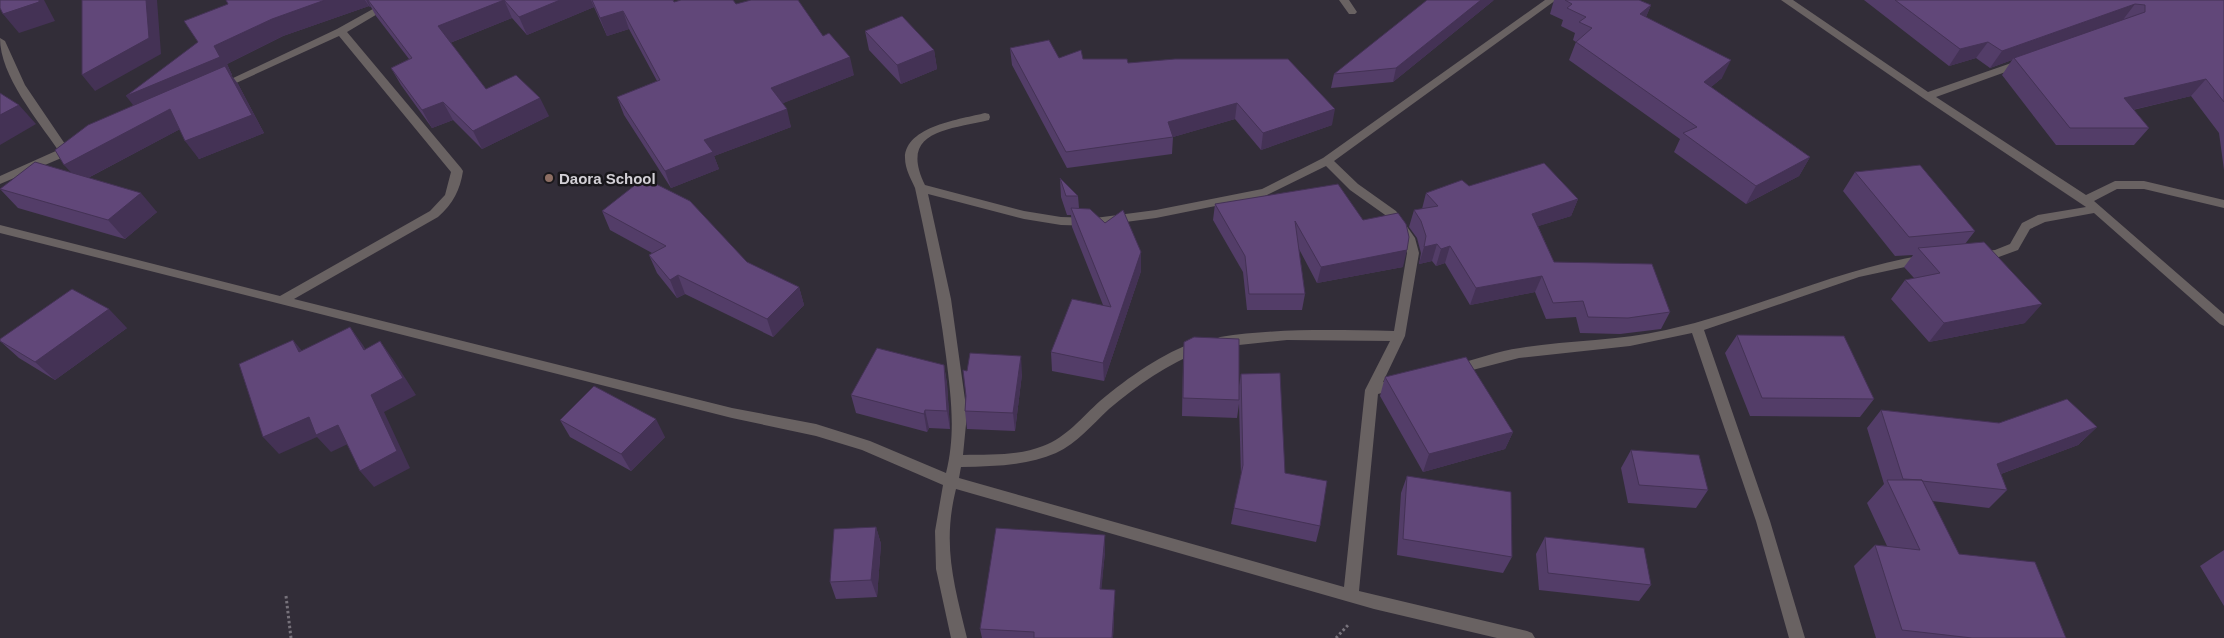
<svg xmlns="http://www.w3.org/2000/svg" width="2224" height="638" font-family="Arial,sans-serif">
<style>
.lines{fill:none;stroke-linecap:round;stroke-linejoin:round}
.path{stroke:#77727b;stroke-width:3;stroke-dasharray:2.5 2.5;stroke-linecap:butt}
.minor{fill:#696262;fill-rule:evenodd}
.wall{fill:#533d68}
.shaded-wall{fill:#443255}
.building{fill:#614779;stroke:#443255}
.education-dot{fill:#8d6e63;stroke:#19171b;stroke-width:2}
.labels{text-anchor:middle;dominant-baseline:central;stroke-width:5;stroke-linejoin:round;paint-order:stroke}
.poi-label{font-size:15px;font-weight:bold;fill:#d3d0d6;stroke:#19171b;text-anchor:start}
</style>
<rect width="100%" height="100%" fill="#322d38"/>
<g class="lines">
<path class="path" d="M286,596L291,638
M1336,638L1349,624"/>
<path class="minor" d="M389,0H401L347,32L461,168L463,171C460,190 453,204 438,217L294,299L732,408L816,424L870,441L946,473C956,433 951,397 946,356C939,299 927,244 915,188C911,179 905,169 905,158C905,126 962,119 985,113L989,114L990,117L989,120C949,130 898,130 925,185L1024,211L1061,217L1095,218L1156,210L1262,189L1323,158L1545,0H1556L1334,161L1358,184L1396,211L1415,238L1419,253L1405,336L1383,382L1398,378L1403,379L1405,383L1403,387L1378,394L1359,591L1527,631L1532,633L1535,638H1497L1374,609L956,489C942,545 954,584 967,638H951L936,569L935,531L943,485L862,450L816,436L732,418L0,233V225L280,296L430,211L445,195L451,172L339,36L223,89H215L214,87L337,29ZM1326,166L1350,190L1388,217L1403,239L1407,253L1394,331C1335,330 1278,328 1220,337L1216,339L1214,342L1216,345L1220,347L1287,340L1390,341L1365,390L1344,587L959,478L961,467C994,466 1026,466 1056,453C1077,443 1092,425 1109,409C1137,385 1168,364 1203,350L1204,346L1203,342L1198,341C1162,353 1129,377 1100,401C1082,417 1067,437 1043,446C1018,456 990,454 963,455L967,414L951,299L928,194L1024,219L1061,225L1095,226L1156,218L1265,196Z
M1339,0H1349L1357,12L1355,14H1349Z
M1781,0H1793L1928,92L2017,61H2025V65L1936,97L2086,195L2115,181H2144L2224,200V208L2144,189H2117L2094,201L2224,314V326L2220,324L2094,213L2045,222L2030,229L2018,250L1996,258H1975L1973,255L1975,252L1995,250L2010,244L2022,223L2038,215L2086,207L1923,98Z
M0,38L5,41L25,85L67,147L74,144L80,148L78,151L0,184V176L58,150C37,119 0,76 0,38Z
M1924,255L1930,259L1928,262L1859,277L1704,330L1770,521L1805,638H1789L1756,521L1692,333L1630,346L1519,358L1457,374L1452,373L1451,369L1452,365L1457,364C1478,359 1498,351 1520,348C1568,340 1618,341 1666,330C1753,311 1834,270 1924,255Z"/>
</g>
<path class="wall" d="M226,0H673L674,2L736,4L823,36L854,75L783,103L791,127L714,156L719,169L671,188L624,115L617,97L657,81L629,29L607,36L594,7L527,35L512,18L450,43L486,89L549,116L482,149L453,120L432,128L401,85L391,68L409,59L376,16L371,7H370L369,6L283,36L227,64L232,75H231L238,84L264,133L199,159L180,129L88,178L157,212L125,239L18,208L0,189L71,173L133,106L198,42L228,4Z
M1494,0L1393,82L1331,88L1334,74Z
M1554,0H1639L1651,5L1646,17L1722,78L1711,87L1810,157L1799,176L1746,204L1674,152L1680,139L1569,60L1576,42L1573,40L1575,33L1561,26L1563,20L1550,14Z
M1864,0H2224V170L2219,133L2191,96L2133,110L2149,128L2134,145H2056L2002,75L2012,60L1990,68L1976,58L1949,66Z
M865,31L934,50L937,69L901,84L869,50Z
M1010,48L1059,58L1083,59L1128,63L1332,125L1261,150L1235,119L1173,137L1172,154L1067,168L1012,65Z
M1855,172L1975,231L1965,244L2025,323L1929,342L1891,299L1905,280L1914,278L1904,267L1913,255L1895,256L1843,191Z
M1060,178L1078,196L1079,208L1141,271L1104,381L1052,371L1051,352L1103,305L1072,227L1071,215H1067L1061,197Z
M1469,186L1578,199L1571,216L1538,226L1554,262L1670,312L1661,329L1620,334L1580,333L1576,317L1546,319L1535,292L1470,305L1445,263L1436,266L1432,261L1419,264L1421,253L1417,238L1409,227L1414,210L1422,209L1426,193Z
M1215,204L1363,220L1403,267L1317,283L1299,249L1305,294L1302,310H1247L1243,272L1213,220Z
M602,211L747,262L799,287L804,305L773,337L685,294L677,298L657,273L649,255L652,253L610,230Z
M127,328L55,380L19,358L0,341Z
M1737,335L1874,399L1860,417L1750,416L1725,353Z
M1184,342L1239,386L1241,374L1285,473L1320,526L1316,542L1231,524L1234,508L1241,476L1239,404L1237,418L1182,416L1183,360Z
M944,365L947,384L950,429L929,428L927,432L856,413L851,395Z
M967,371L1022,374L1015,431L967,429L965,411Z
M1385,377L1513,432L1505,449L1423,472L1380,396Z
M1881,410L1999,423L2097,427L2078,445L2001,474L2007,490L1989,508L1932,501L1959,554L2066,638H1876L1854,566L1875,545L1887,546L1867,503L1884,484L1867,428Z
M560,420L665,437L631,471L570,437Z
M1631,450L1708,490L1696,508L1628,503L1621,468Z
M1407,476L1512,557L1503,573L1397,555L1401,493Z
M876,527L881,544L877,597L836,599L830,582Z
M1545,537L1651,585L1639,601L1539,590L1536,554Z
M2224,550V606L2200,566Z
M1105,552L1101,589L1115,590L1113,638H982L980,629Z"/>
<path class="shaded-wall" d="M39,0H44L55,21L19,33L3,14Z
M146,0H157L161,54L95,91L82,75Z
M325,0H365L369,6L283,36L227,64L232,75H231L238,84L264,133L199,159L185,141L230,76L140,114L126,96L214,46L272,19Z
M366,0H368L371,7H370Z
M504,0L512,18L447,44L438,26Z
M560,0H591L594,7L527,35L519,17Z
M1481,0H1494L1393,82L1396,68Z
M2135,4L2122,21L2014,58L2012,60L1990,68L2002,51Z
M1651,5L1643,24L1640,14Z
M623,11L629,29L607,36L600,18Z
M1988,42L1976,58L1949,66L1960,49Z
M934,50L937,69L901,84L897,65Z
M850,57L854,75L776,106L771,88Z
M1731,60L1722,78L1695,100L1704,82Z
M2206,79L2191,96L2110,115L2124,98Z
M540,98L549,116L482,149L473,131Z
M443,102L453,120L432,128L422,110Z
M1237,103L1235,119L1173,137L1168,122Z
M19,105L36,124L0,145V115Z
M170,109L184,127L80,182L64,165Z
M787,109L791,127L714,156L719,169L671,188L665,171L704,140Z
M1335,109L1332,125L1261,150L1263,133Z
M1810,157L1799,176L1746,204L1756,186Z
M141,193L157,212L125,239L108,220Z
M1578,199L1571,216L1526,230L1532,214Z
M1437,244L1432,261L1419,264L1424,247Z
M1450,246L1445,263L1436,266L1441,249Z
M1407,250L1403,267L1317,283L1321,267Z
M1141,252V271L1104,381L1103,363Z
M678,275L685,294L677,298L670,280Z
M1542,276L1535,292L1470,305L1476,288Z
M799,287L804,305L773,337L767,319Z
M2042,304L2025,323L1929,342L1944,323Z
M109,309L127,328L55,380L35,362Z
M350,327L363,345L377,368L364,350Z
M293,340L308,358L299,352Z
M380,341L393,359L416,395L384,412L410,468L374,487L360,471L371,395Z
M1021,356L1022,374L1015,431L1013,413Z
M944,365L947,384L950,429L947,411Z
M925,410L929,428L927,432L924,414Z
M309,417L338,425L352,442L331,452L317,437L279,454L263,437Z
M656,419L665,437L631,471L621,454Z
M2097,427L2078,445L1979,482L1997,464Z
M1513,432L1505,449L1423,472L1429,454Z
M876,527L881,544L877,597L871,580Z
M1105,535V552L1100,605V589Z
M1115,590L1113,638H1112Z"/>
<path class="building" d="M0,0H39V2L3,14L0,8Z
M82,0H146L149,38L82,75Z
M226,0H325L272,19L214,46L220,57L126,96L198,42L184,21L228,4Z
M368,0H560L519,17L504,0L438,26L486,89L516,75L540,98L473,131L443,102L422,110L391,68L412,58Z
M592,0H673L674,2L681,0H733L736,4L751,0H798L823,36L829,33L850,57L771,88L787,109L704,140L713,152L665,171L617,97L660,80L623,11L600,18Z
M1427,0H1481L1396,68L1334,74Z
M1565,0H1639L1651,5L1640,14L1731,60L1704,82L1810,157L1756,186L1683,133L1697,127L1576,42L1592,28L1579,22L1586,17L1567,8L1572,4Z
M1895,0H2224V102L2206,79L2124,98L2149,128H2070L2014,58L2145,12V5L2135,4L2002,51L1988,42L1960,49Z
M902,16L934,50L897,65L865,31Z
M1049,40L1059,58L1081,50L1083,59H1127L1128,63L1175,59H1288L1335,109L1263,133L1237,103L1168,122L1173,137L1066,152L1010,48Z
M225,66L252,115L185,141L170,109L64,165L55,150L88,125Z
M0,93L19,105L0,115Z
M35,162L141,193L108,220L0,189Z
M1544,163L1578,199L1532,214L1554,262L1652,264L1670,312L1628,318L1588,317L1583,301L1553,303L1542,276L1476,288L1450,246L1441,249L1437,244L1424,247L1426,236L1421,221L1414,210L1438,206L1426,193L1462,180L1469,186Z
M1920,165L1975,231L1909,237L1855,172Z
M644,178L690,201L747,262L799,287L767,319L678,275L670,280L649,255L666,246L602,211Z
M1060,178L1078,196H1066Z
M1338,184L1363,220L1398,213L1406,224L1409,237L1407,250L1321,267L1295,221L1305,294H1249L1245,256L1215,204Z
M1071,208L1090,209L1105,223L1123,210L1141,252L1103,363L1051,352L1072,299L1111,307Z
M1984,242L2042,304L1944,323L1905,280L1940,273L1918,248Z
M72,289L109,309L35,362L0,341V339Z
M350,327L364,350L380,341L403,378L371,395L397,451L360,471L338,425L316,435L309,417L263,437L239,364L293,340L299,352Z
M1737,335L1844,336L1874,399L1762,398Z
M1194,337L1239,339V400L1183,398L1184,342Z
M877,348L944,365L947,411L925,410L924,414L851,395Z
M970,353L1021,356L1013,413L965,411L966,396L963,370L967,371Z
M1466,357L1513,432L1429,454L1385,377Z
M1280,373L1285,473L1327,481L1320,526L1234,508L1243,465L1241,374Z
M594,386L656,419L621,454L560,420Z
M2067,399L2097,427L1997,464L2007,490L1922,481V480L1903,479L1881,410L1999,423Z
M1631,450L1699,455L1708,490L1639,485Z
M1407,476L1511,492L1512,557L1403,539Z
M1887,480H1922L1959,554L2035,562L2066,638H1972L1902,630L1875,545L1920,550Z
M876,527L871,580L830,582L834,529Z
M996,528L1105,535L1100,589L1115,590L1112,638H1034V632L980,629Z
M1545,537L1644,548L1651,585L1548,573Z"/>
<circle class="education-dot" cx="549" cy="178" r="5"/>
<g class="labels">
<g class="poi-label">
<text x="559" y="178">Daora School</text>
</g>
</g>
</svg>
